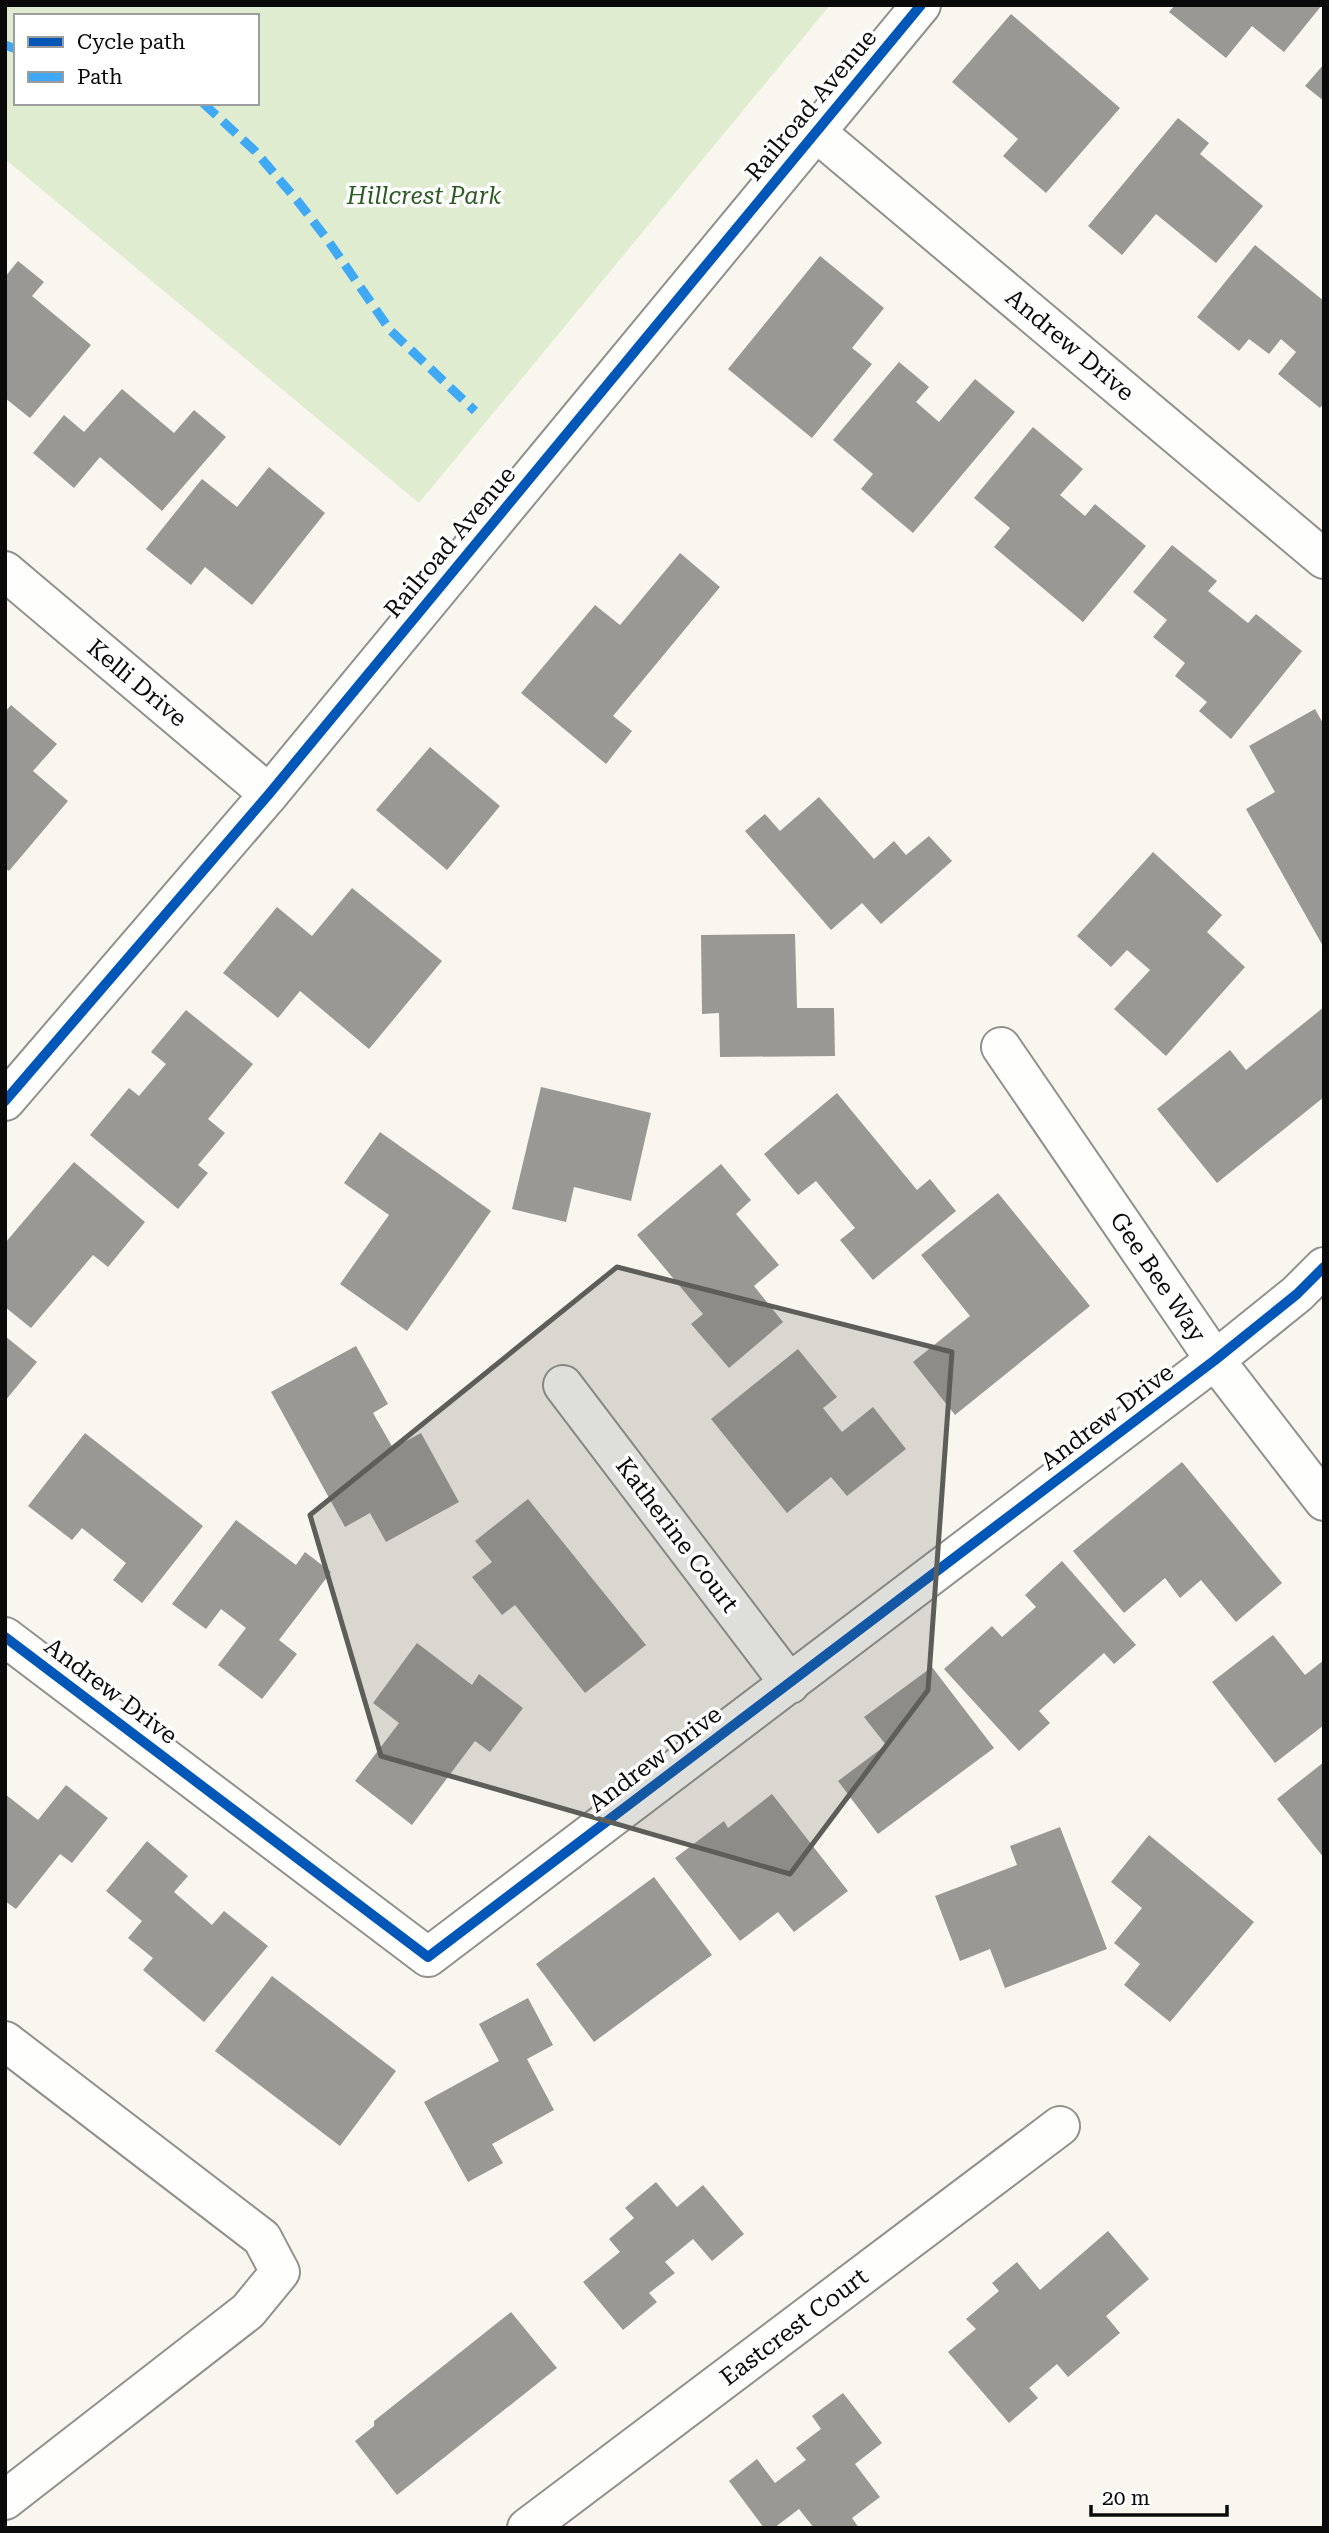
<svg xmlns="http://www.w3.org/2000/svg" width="1329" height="2533" font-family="'Roboto Serif',serif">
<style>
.green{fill:#e0ecd0;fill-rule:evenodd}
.building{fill:#9a9894}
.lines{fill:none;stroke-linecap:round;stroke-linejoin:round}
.minor-casing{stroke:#91908d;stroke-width:42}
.tertiary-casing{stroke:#91908d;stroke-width:42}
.minor{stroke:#fefefc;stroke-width:38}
.tertiary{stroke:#fefefc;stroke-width:38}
.quiet{stroke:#3fa9f5;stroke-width:9;stroke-dasharray:18 9;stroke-linecap:butt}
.cycleway-casing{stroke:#fff;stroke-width:15}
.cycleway{stroke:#0057b8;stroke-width:10}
.marked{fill:#5d5d5a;fill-opacity:0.2;stroke:#5d5d5a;stroke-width:5;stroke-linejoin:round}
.labels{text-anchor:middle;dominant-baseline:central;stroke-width:7;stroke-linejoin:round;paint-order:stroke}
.street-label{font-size:24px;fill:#0a0a0a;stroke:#fff}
.park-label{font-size:24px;font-style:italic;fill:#2b5a22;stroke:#fff}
</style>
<rect width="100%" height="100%" fill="#f8f6ee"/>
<path class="green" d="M5,5H830L419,503L5,159ZM16,16H257V103H16Z"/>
<path class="building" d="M1175,5H1322L1284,52L1252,26L1226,58L1169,12Z
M1011,14L1120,108L1046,193L1003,156L1018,139L952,82Z
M1324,64V101L1305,86Z
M1178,118L1209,143L1200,154L1263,206L1216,263L1156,214L1122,255L1088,226Z
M1255,245L1324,301V403L1320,408L1278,374L1296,352L1281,339L1269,354L1249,339L1239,351L1197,317Z
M820,256L884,308L852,348L872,364L812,438L728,369Z
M18,261L44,282L32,296L91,345L30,418L5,398V277Z
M899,362L929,387L916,402L939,422L975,379L1015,412L913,533L861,489L873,474L833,440Z
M122,389L174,433L194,410L226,437L162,511L100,457L74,488L33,453L64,415L84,432Z
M1033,427L1083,469L1060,495L1085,516L1095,504L1146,546L1083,622L994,547L1010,528L974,498Z
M269,467L325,513L252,605L205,567L191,585L146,549L202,479L237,507Z
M1172,545L1217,581L1208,591L1248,623L1256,614L1302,651L1231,739L1199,711L1207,702L1175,676L1185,663L1153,637L1167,620L1133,592Z
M680,553L720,587L613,716L632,731L606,764L521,693L595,605L620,625Z
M11,705L57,744L33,771L68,801L9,871L5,868V712Z
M1315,709L1324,725V948L1246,809L1275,792L1249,746Z
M430,747L500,806L447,870L376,810Z
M819,797L874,859L894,841L906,855L929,836L952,861L881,924L862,903L831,930L745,831L765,814L780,831Z
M1153,852L1222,915L1207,932L1245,967L1166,1056L1114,1009L1150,970L1127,950L1111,967L1077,936Z
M352,888L442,961L369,1049L300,991L278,1018L223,973L277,907L312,936Z
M795,934L797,1008H834L835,1056L720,1057L719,1013L702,1014L701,935Z
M1324,1007V1097L1217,1183L1157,1109L1230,1050L1246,1070Z
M186,1010L253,1064L208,1119L225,1133L198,1165L208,1173L178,1209L90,1135L129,1088L139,1096L166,1064L151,1052Z
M541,1087L651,1113L631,1201L574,1187L566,1222L512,1209Z
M837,1093L917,1190L930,1179L956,1211L873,1280L840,1240L855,1228L816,1181L798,1195L764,1154Z
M380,1132L491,1211L407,1331L340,1284L389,1215L344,1183Z
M74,1162L145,1222L108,1267L93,1255L31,1328L5,1307V1243Z
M721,1164L751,1200L736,1214L779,1265L754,1286L783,1322L729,1368L691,1324L703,1314L637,1235Z
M998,1193L1090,1306L955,1415L913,1362L970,1316L921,1255Z
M5,1336L37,1362L5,1401Z
M356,1346L388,1404L373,1413L393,1448L421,1433L459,1502L386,1542L370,1513L345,1527L271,1392Z
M798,1349L837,1397L823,1408L842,1432L873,1407L906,1449L847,1496L831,1477L787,1513L711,1419Z
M85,1433L203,1526L142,1603L113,1580L126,1563L82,1528L72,1540L28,1506Z
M1182,1462L1282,1583L1236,1622L1201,1580L1180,1598L1165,1578L1124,1613L1073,1551Z
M528,1499L646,1645L585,1693L515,1605L502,1615L472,1577L492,1562L475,1541Z
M236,1520L296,1565L305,1552L331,1572L279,1640L297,1654L262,1699L218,1665L246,1628L221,1609L206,1629L172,1604Z
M1062,1561L1136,1645L1114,1664L1104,1653L1039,1711L1050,1723L1019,1751L944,1669L992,1626L1002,1637L1036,1607L1025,1595Z
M1273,1635L1305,1675L1324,1660V1725L1275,1763L1212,1682Z
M417,1643L472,1685L479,1674L523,1708L490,1752L475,1741L412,1825L355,1781L399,1723L373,1703Z
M932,1667L994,1748L878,1834L838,1781L886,1745L864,1717Z
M1324,1762V1858L1277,1799Z
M66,1785L108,1818L72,1863L60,1854L16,1909L5,1901V1794L38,1820Z
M772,1794L848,1891L794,1932L778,1912L740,1941L675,1858L724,1821L728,1828Z
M1060,1827L1107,1949L1005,1988L990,1949L960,1961L935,1896L1017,1865L1010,1846Z
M1149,1835L1254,1922L1170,2022L1124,1985L1140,1964L1114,1943L1142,1908L1111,1882Z
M147,1841L188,1876L174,1892L212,1925L224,1911L268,1946L204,2022L143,1970L153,1958L128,1938L142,1921L106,1891Z
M654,1877L712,1955L594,2042L536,1964Z
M272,1976L396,2071L340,2146L215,2051Z
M528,1998L553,2045L527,2059L554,2110L492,2144L503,2163L468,2182L424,2102L499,2061L479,2024Z
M656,2182L677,2207L703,2185L744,2234L712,2261L693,2239L665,2262L675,2273L649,2293L657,2302L623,2330L583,2282L620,2252L609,2239L634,2218L625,2208Z
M1108,2231L1149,2279L1106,2316L1120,2333L1068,2377L1057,2364L1029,2388L1038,2398L1009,2423L948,2352L976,2329L966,2319L999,2291L992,2283L1017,2262L1040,2290Z
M511,2312L557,2368L397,2495L355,2441L374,2426V2421Z
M843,2393L882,2443L855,2464L880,2497L852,2518L859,2528H814L799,2509L774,2528H764L729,2481L757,2459L775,2483L806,2460L796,2448L821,2429L812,2416Z"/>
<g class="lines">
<g class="minor-casing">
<path id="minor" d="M816,132L1324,559
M5,571L269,794
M1001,1047L1215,1360L1324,1501
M563,1385L790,1684
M5,1637L428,1957L1215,1360L1297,1294L1324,1267
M5,2041L262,2238L280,2272L248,2311L5,2500
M527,2528L1060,2126"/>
</g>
<g class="tertiary-casing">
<path id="tertiary" d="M5,1101L269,794L921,5"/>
</g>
<use href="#minor" class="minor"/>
<use href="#tertiary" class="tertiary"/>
<path class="quiet" d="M5,45L16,49
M203,103L255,151L296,199L327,239L390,330L475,411"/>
<g class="cycleway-casing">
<path id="cycleway" d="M5,1101L269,794L921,5
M5,1637L428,1957L1215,1360L1297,1294L1324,1267"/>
</g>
<use href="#cycleway" class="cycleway"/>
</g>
<path class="marked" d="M617,1267L952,1352L928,1690L790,1874L381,1756L310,1515Z"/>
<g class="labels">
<g class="street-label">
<text transform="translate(811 105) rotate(-50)">Railroad Avenue</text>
<text transform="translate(1070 345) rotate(40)">Andrew Drive</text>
<text transform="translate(450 542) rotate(-50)">Railroad Avenue</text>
<text transform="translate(137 683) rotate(40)">Kelli Drive</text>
<text transform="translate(1158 1277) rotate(56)">Gee Bee Way</text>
<text transform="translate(1107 1417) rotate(-37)">Andrew Drive</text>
<text transform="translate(677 1535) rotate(53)">Katherine Court</text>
<text transform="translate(111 1691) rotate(37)">Andrew Drive</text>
<text transform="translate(655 1759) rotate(-37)">Andrew Drive</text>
<text transform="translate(794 2327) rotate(-37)">Eastcrest Court</text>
</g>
<g class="park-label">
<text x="424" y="196">Hillcrest Park</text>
</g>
</g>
<rect width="1329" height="2533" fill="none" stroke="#0a0a0a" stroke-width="14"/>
<rect x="14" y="14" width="245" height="91" fill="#ffffff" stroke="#9d9d9d" stroke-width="2"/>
<rect x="28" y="37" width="35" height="10" fill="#0057b8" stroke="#9d9d9d" stroke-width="2"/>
<text x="77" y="49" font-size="21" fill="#0a0a0a">Cycle path</text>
<rect x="28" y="72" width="35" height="10" fill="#3fa9f5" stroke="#9d9d9d" stroke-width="2"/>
<text x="77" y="84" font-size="21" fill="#0a0a0a">Path</text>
<path d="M1091 2505v10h136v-10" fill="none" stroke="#0a0a0a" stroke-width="3.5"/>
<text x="1102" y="2505" font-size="21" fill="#0a0a0a" stroke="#ffffff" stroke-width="5" paint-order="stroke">20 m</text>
</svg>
